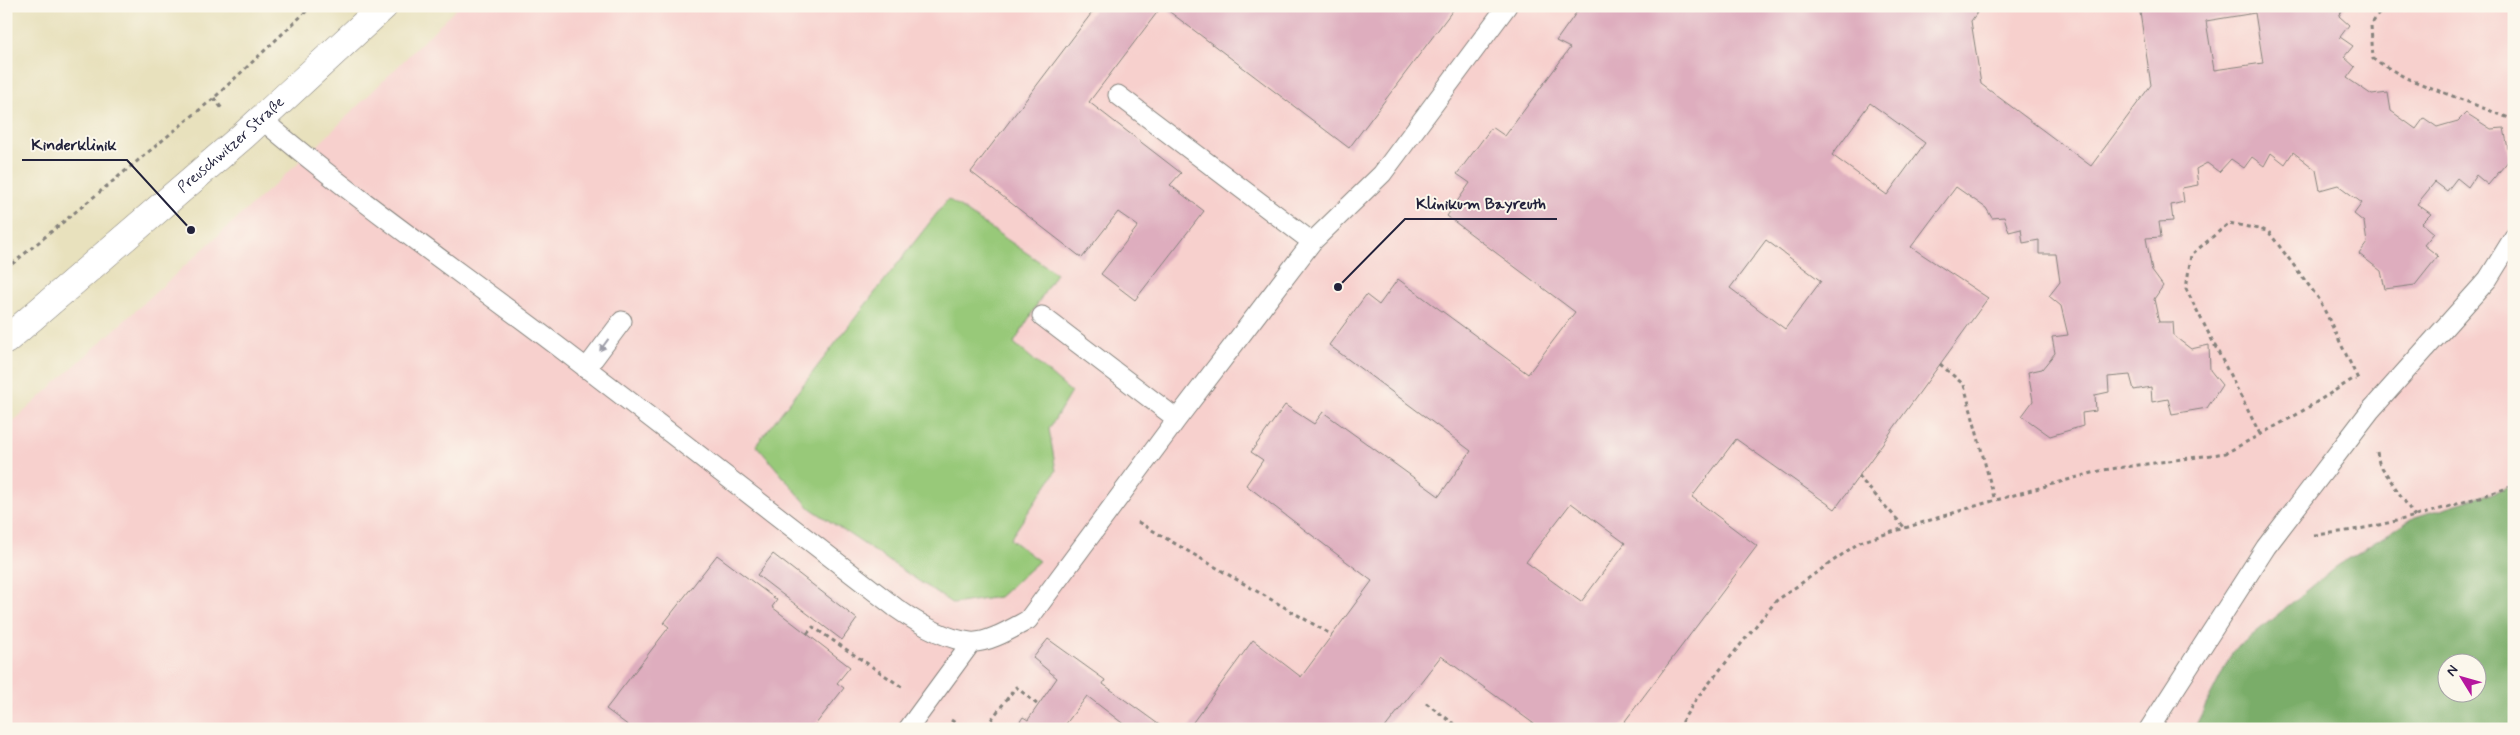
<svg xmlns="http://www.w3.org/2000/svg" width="2520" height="735" font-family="Mynerve,sans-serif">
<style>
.built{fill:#f7d0cd}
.green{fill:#98c979;stroke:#5d765a}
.forest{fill:#7aad69;stroke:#4e6852;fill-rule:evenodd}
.building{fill:#deadbe;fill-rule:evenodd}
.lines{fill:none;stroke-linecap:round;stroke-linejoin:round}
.service-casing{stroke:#85827c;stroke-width:21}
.tertiary-casing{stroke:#85827c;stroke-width:29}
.path{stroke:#85827c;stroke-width:3;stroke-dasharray:4 4;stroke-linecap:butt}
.service{stroke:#fff;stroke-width:19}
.tertiary{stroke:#fff;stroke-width:28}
.oneway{fill:#9c9ca7}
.labels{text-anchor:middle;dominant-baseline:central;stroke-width:4;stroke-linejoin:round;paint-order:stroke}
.street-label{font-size:15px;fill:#22223b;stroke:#fbf7ec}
.leader{fill:none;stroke:#22223b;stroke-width:2}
.callout-dot{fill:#22223b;stroke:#fbf7ec;stroke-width:2}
.callout-label{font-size:16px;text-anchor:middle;font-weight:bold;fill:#22223b;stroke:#fbf7ec;stroke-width:4;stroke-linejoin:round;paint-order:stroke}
</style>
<rect width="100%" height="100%" fill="#fbf7ec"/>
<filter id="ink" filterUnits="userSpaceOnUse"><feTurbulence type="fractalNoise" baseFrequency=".02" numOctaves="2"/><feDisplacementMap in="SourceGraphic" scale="10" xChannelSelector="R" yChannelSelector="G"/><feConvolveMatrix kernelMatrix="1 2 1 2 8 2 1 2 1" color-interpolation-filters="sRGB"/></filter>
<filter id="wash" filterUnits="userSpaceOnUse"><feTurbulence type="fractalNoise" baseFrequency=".0096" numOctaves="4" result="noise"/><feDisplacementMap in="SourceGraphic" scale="20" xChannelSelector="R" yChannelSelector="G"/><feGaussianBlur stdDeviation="1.12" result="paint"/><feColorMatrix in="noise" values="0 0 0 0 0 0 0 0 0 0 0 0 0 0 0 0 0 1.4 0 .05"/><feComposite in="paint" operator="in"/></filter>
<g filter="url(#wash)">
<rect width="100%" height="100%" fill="#e8e1bd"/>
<path class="built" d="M459,6H2514V580L2303,729H6V428L318,145Z"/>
<path class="green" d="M948,199L1056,273L1014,343L1071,392L1049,429L1056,471L1010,539L1039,561L999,597L953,604L810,508L756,445Z"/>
<path class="forest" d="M2514,486V729H2194L2233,651L2337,566L2415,517ZM2448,662H2478V692H2448Z"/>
<g id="blocks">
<path class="building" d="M1097,6H1162L1089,102L1181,173L1170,185L1204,211L1135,300L1101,274L1138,226L1118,212L1082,258L971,172Z
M1162,6H1456L1349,148Z
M1581,6H1982L1971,21L1981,84L2091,166L2151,85L2139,6H2345L2339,16L2349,25L2340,37L2353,46L2344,57L2355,67L2347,78L2372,95L2388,93L2391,111L2416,129L2424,118L2437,127L2458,121L2466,113L2491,129L2504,128L2510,159L2488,185L2476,175L2468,187L2457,178L2447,191L2435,182L2417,204L2431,214L2422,223L2434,233L2424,245L2438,256L2415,285L2385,289L2381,271L2359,254L2367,243L2364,222L2354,214L2362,203L2338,185L2320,190L2316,170L2293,152L2285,164L2271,153L2264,166L2252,157L2244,168L2231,159L2219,172L2207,163L2196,169L2198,185L2182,188L2184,202L2171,205L2173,221L2159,222L2161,237L2146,238L2152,271L2163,286L2154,299L2159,322H2173L2174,336L2191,349L2209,345L2210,370L2222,385L2207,408L2172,414L2168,399L2152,402L2151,387L2134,390L2130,375L2108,377L2109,392L2095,395L2096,411L2082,413L2083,426L2050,436L2022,416L2033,401L2028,372L2042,369L2055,353L2052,337L2068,335L2061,306L2049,296L2060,282L2056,254H2039V240L2023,243L2021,229L2009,232L2004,217L1992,218L1986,208L1956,187L1911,247L1988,298L1835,509L1736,439L1692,497L1757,546L1619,729H1541L1441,656L1384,729H1188L1253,640L1301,677L1372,581L1246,485L1263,460L1251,452L1285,405L1314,424L1323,412L1439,496L1471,451L1329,345L1366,295L1379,305L1398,279L1528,374L1575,312L1447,216L1470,183L1457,174L1492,127L1505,136L1570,48L1556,41ZM2255,13L2263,63L2214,70L2206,21ZM1870,103L1925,143L1887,195L1832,155ZM1766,240L1821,281L1785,329L1730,288ZM1571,503L1625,543L1581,602L1526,562Z
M773,554L857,619L842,640L757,575Z
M717,555L777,600L772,607L850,667L837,683L844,688L812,729H633L606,709L669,627L664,623Z
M1048,639L1105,680L1103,684L1165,729H1130L1087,696L1062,729H1015L1023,717L1028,720L1057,678L1033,658Z"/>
</g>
</g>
<g filter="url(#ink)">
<use href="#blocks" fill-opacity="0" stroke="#85827c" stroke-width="1"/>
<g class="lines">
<g class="service-casing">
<path id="service" d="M1118,95L1312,242L1382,174L1507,6
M260,118C357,201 463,274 564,351C675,436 785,522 896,608C916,622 945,639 970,642C987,644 1013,628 1028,620L1177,419L1312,242
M1042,316L1177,419
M586,369L622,321
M908,729L971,643
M2149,729L2266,547L2370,411L2488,279L2514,237"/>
</g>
<g class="tertiary-casing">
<g id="tertiary">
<path id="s1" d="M6,340L243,136L384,6"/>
</g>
</g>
<path class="path" d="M2384,6L2371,25L2373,59L2406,78L2514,120
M214,98L223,110
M6,269L214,98L312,6
M1940,364L1964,385L1995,501
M2260,434L2186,289L2191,255L2229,223L2268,231L2319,299L2358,379
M2377,452L2379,463L2415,517
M1858,476L1905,528
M1138,522L1332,635
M2314,535C2383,529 2448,507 2514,486
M807,634L813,627L902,687
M1426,703L1461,729
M951,720L965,729
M970,729L988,724L1016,687L1038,705
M1677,729L1697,698L1776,601L1860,542L1982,504L2103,470L2226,453L2296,415L2353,379H2357"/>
<use href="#service" class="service"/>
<use href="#tertiary" class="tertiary"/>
</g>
<defs><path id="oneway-solid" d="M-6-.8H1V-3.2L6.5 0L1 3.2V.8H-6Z" transform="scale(1.25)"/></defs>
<use class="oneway" href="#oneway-solid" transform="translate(604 345) rotate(126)"/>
</g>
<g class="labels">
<g class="street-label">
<text stroke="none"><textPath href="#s1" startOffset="298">Preuschwitzer Straße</textPath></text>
</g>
</g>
<path class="leader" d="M191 230L127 160H22M1338 287L1405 219H1557"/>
<g class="callout-dot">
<circle cx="191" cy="230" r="5"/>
<circle cx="1338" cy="287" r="5"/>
</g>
<g class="callout-label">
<text x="74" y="150">Kinderklinik</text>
<text x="1481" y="209">Klinikum Bayreuth</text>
</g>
<rect width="2520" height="735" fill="none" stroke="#fbf7ec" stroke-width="25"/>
<g transform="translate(2462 678) rotate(307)"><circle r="24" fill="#fbf7ec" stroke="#a4a2a5"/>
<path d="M0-4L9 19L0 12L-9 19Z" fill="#b5179e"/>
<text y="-8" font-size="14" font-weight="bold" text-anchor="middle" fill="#22223b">N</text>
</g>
</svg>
